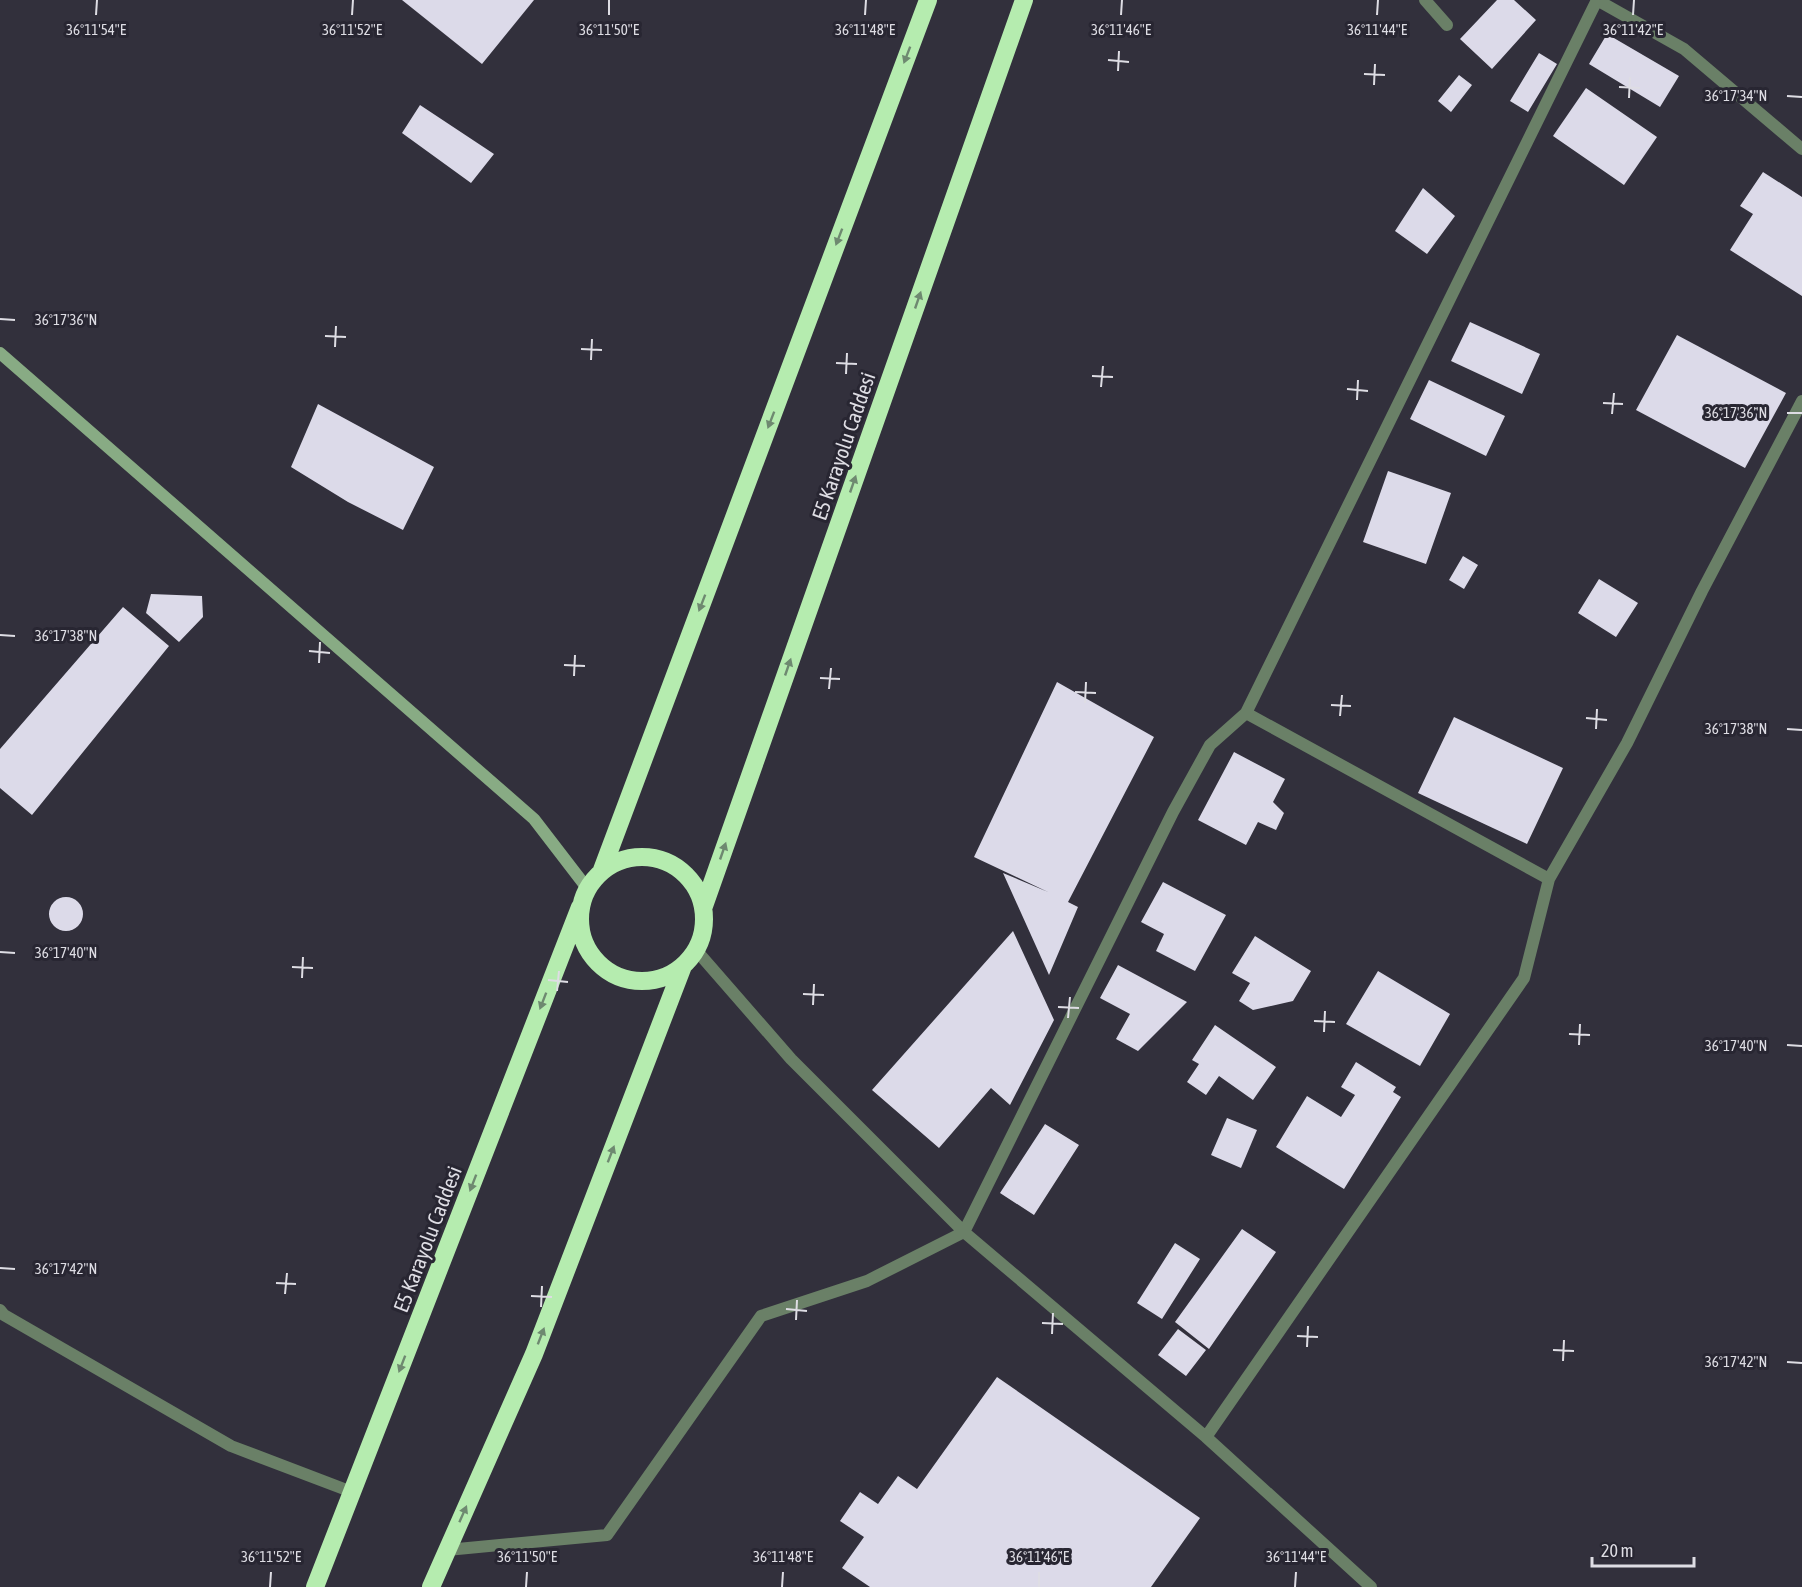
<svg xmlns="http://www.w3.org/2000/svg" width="1802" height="1587" font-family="'Asap Condensed',sans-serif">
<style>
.building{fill:#dcdae9}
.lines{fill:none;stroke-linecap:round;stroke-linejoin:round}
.street{stroke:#6a8067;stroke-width:12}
.secondary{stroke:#88ab84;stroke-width:12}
.highway{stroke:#b5ecaf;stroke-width:18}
.oneway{fill:#6e8970}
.ticks{fill:none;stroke:#dedde4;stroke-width:2}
.labels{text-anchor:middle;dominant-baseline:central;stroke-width:6;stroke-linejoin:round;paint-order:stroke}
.street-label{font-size:21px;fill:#dedde4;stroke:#282632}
.ticks-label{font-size:15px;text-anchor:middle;fill:#dedde4;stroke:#282632;stroke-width:6;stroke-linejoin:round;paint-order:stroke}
</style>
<rect width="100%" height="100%" fill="#32303c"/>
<path class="building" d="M402,0H534L482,64Z
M1497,0H1514L1536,20L1492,69L1460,39Z
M1607,34L1679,76L1660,107L1589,64Z
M1539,53L1557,64L1528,112L1510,101Z
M1459,75L1472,85L1451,112L1438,101Z
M1586,88L1657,137L1624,185L1553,136Z
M420,105L494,154L471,183L402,133Z
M1763,172L1802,197V296L1730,250L1753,214L1740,206Z
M1423,188L1455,216L1427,254L1395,231Z
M1470,322L1540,354L1522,394L1451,361Z
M1677,335L1786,393L1745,468L1636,410Z
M1429,380L1505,416L1486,456L1410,419Z
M318,404L434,467L403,530L348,502L291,467Z
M1388,471L1451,493L1426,564L1363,542Z
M1463,556L1478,565L1464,589L1449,580Z
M1599,579L1638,603L1616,637L1578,613Z
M151,594L202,596L203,617L179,642L146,613Z
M123,607L169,646L32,815L0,788V749Z
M1057,682L1154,737L1068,902L1078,907L1049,975L1003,873L1048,892L974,857Z
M1454,717L1563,768L1527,844L1418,793Z
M1234,752L1285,779L1273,802L1284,813L1276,830L1258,822L1246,845L1198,820Z
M1163,882L1226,915L1195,971L1156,951L1164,934L1141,922Z
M49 914a17 17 0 1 1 34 0a17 17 0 1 1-34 0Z
M1013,931L1054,1020L1010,1105L991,1088L939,1148L872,1090Z
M1255,936L1311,971L1293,1001L1253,1010L1239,1001L1250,983L1232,973Z
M1118,965L1187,1002L1138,1051L1116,1039L1130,1014L1100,998Z
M1378,971L1450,1014L1420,1066L1346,1024Z
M1215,1025L1276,1067L1253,1100L1219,1076L1206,1095L1187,1082L1199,1064L1192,1060Z
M1356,1062L1396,1087L1393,1092L1401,1097L1344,1189L1276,1147L1307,1096L1341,1117L1355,1095L1341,1087Z
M1227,1118L1257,1130L1241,1168L1211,1155Z
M1045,1124L1079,1145L1034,1215L1000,1193Z
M1242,1229L1276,1252L1209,1349L1175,1322Z
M1175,1243L1200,1259L1162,1319L1137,1303Z
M1178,1329L1206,1350L1186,1376L1158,1355Z
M997,1377L1200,1518L1151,1587H870L842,1568L864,1537L840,1521L860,1492L878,1504L898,1476L917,1489Z"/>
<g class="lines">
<path class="street" d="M1425,0L1447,25
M1597,0L1684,49L1802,149
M1246,713L1549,879
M696,950L791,1059L964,1232L1206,1437L1371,1587
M0,1310L4,1315L231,1446L352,1492
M1203,1434L1206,1437L1524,978L1549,879L1627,743L1702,591L1802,401
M447,1550L607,1535L761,1316L867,1281L964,1232L1173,812L1210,745L1246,713L1597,0"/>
<path class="secondary" d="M0,353L534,819L587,888"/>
<path class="highway" d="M580 919a62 62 0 1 1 124 0a62 62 0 1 1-124 0Z
M602,870L928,0
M704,906L1024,0
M315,1587L580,907
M431,1587L534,1354L683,966"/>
</g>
<defs><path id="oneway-solid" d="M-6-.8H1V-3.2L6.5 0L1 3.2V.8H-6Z" transform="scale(1.5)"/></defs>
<g class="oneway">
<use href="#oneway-solid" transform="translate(907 55) rotate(111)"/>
<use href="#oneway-solid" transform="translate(839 237) rotate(111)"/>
<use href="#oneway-solid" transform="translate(918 300) rotate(-71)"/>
<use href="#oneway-solid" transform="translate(771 420) rotate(111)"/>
<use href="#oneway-solid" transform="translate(853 484) rotate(-71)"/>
<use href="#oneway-solid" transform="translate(702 603) rotate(111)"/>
<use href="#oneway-solid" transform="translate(788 667) rotate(-71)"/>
<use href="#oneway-solid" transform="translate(723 851) rotate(-71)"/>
<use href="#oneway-solid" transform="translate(543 1001) rotate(111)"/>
<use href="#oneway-solid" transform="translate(611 1154) rotate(-69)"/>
<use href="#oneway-solid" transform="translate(473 1183) rotate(111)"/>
<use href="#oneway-solid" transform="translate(541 1336) rotate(-69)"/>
<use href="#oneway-solid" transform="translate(402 1364) rotate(111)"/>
<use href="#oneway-solid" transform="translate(463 1514) rotate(-66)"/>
</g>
<path class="ticks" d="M96,15L97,0M352,15L353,0M609,15V0M865,15L866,0M1121,15L1122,0M1377,15L1378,0M1633,15L1634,0M1108,60L1129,62M1118,71L1119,51M1364,74L1385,75M1374,85L1375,64M1619,87L1640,88M1787,96L1802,97M1629,98L1630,77M0,319L15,320M325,336L346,337M335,347L336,326M581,349L602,350M591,360L592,339M836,363L857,364M846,374L847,353M1092,376L1113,377M1101,387L1103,366M1347,389L1368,391M1357,400L1358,380M1603,403L1623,404M1787,413H1802M1612,414L1614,393M0,635L15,636M309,651L330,653M319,663L320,642M564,665L585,666M574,676L575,655M820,678L840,679M829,689L831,668M1075,692L1096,693M1085,703L1086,682M1331,705L1351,706M1340,716L1342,695M1586,718L1607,720M1596,729L1597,709M1787,729L1802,730M0,952L15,953M292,967L313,968M302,978L303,957M548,980L568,982M557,991L559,971M803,994L824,995M813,1005L814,984M1058,1007L1079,1008M1068,1018L1070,997M1314,1021L1335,1022M1324,1032L1325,1011M1569,1034L1590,1035M1579,1045L1580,1024M1787,1045L1802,1046M0,1268L15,1269M276,1283L296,1284M285,1294L287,1273M531,1296L552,1297M541,1307L542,1286M786,1309L807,1311M796,1320L797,1300M1042,1323L1063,1324M1052,1334L1053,1313M1297,1336L1318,1337M1307,1347L1308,1326M1553,1350L1574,1351M1563,1361L1564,1340M1787,1362L1802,1363M270,1587L271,1572M526,1587L527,1572M782,1587L783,1572M1039,1587V1572M1295,1587L1296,1572"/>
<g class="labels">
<g class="street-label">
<text transform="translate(843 446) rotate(-71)">E5 Karayolu Caddesi</text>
<text transform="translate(427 1239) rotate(-69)">E5 Karayolu Caddesi</text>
</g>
</g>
<g class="ticks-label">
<text x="96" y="35">36°11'54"E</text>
<text x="352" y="35">36°11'52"E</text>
<text x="609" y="35">36°11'50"E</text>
<text x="865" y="35">36°11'48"E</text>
<text x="1377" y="35">36°11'44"E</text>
<text x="1121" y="35">36°11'46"E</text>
<text x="1633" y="35">36°11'42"E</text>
<text x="1736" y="101">36°17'34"N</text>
<text x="66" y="325">36°17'36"N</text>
<text x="1736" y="418">36°17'36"N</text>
<text x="66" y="641">36°17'38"N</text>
<text x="1736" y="734">36°17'38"N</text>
<text x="66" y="958">36°17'40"N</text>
<text x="1736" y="1051">36°17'40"N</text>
<text x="66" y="1274">36°17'42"N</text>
<text x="1736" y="1367">36°17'42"N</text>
<text x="271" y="1562">36°11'52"E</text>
<text x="527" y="1562">36°11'50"E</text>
<text x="783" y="1562">36°11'48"E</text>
<text x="1039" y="1562">36°11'46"E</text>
<text x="1296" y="1562">36°11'44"E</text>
</g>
<path d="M1592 1557v9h102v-9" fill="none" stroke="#dedde4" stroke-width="3"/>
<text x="1601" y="1557" font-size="18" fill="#dedde4" stroke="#282632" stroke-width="4.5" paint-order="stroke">20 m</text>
</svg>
